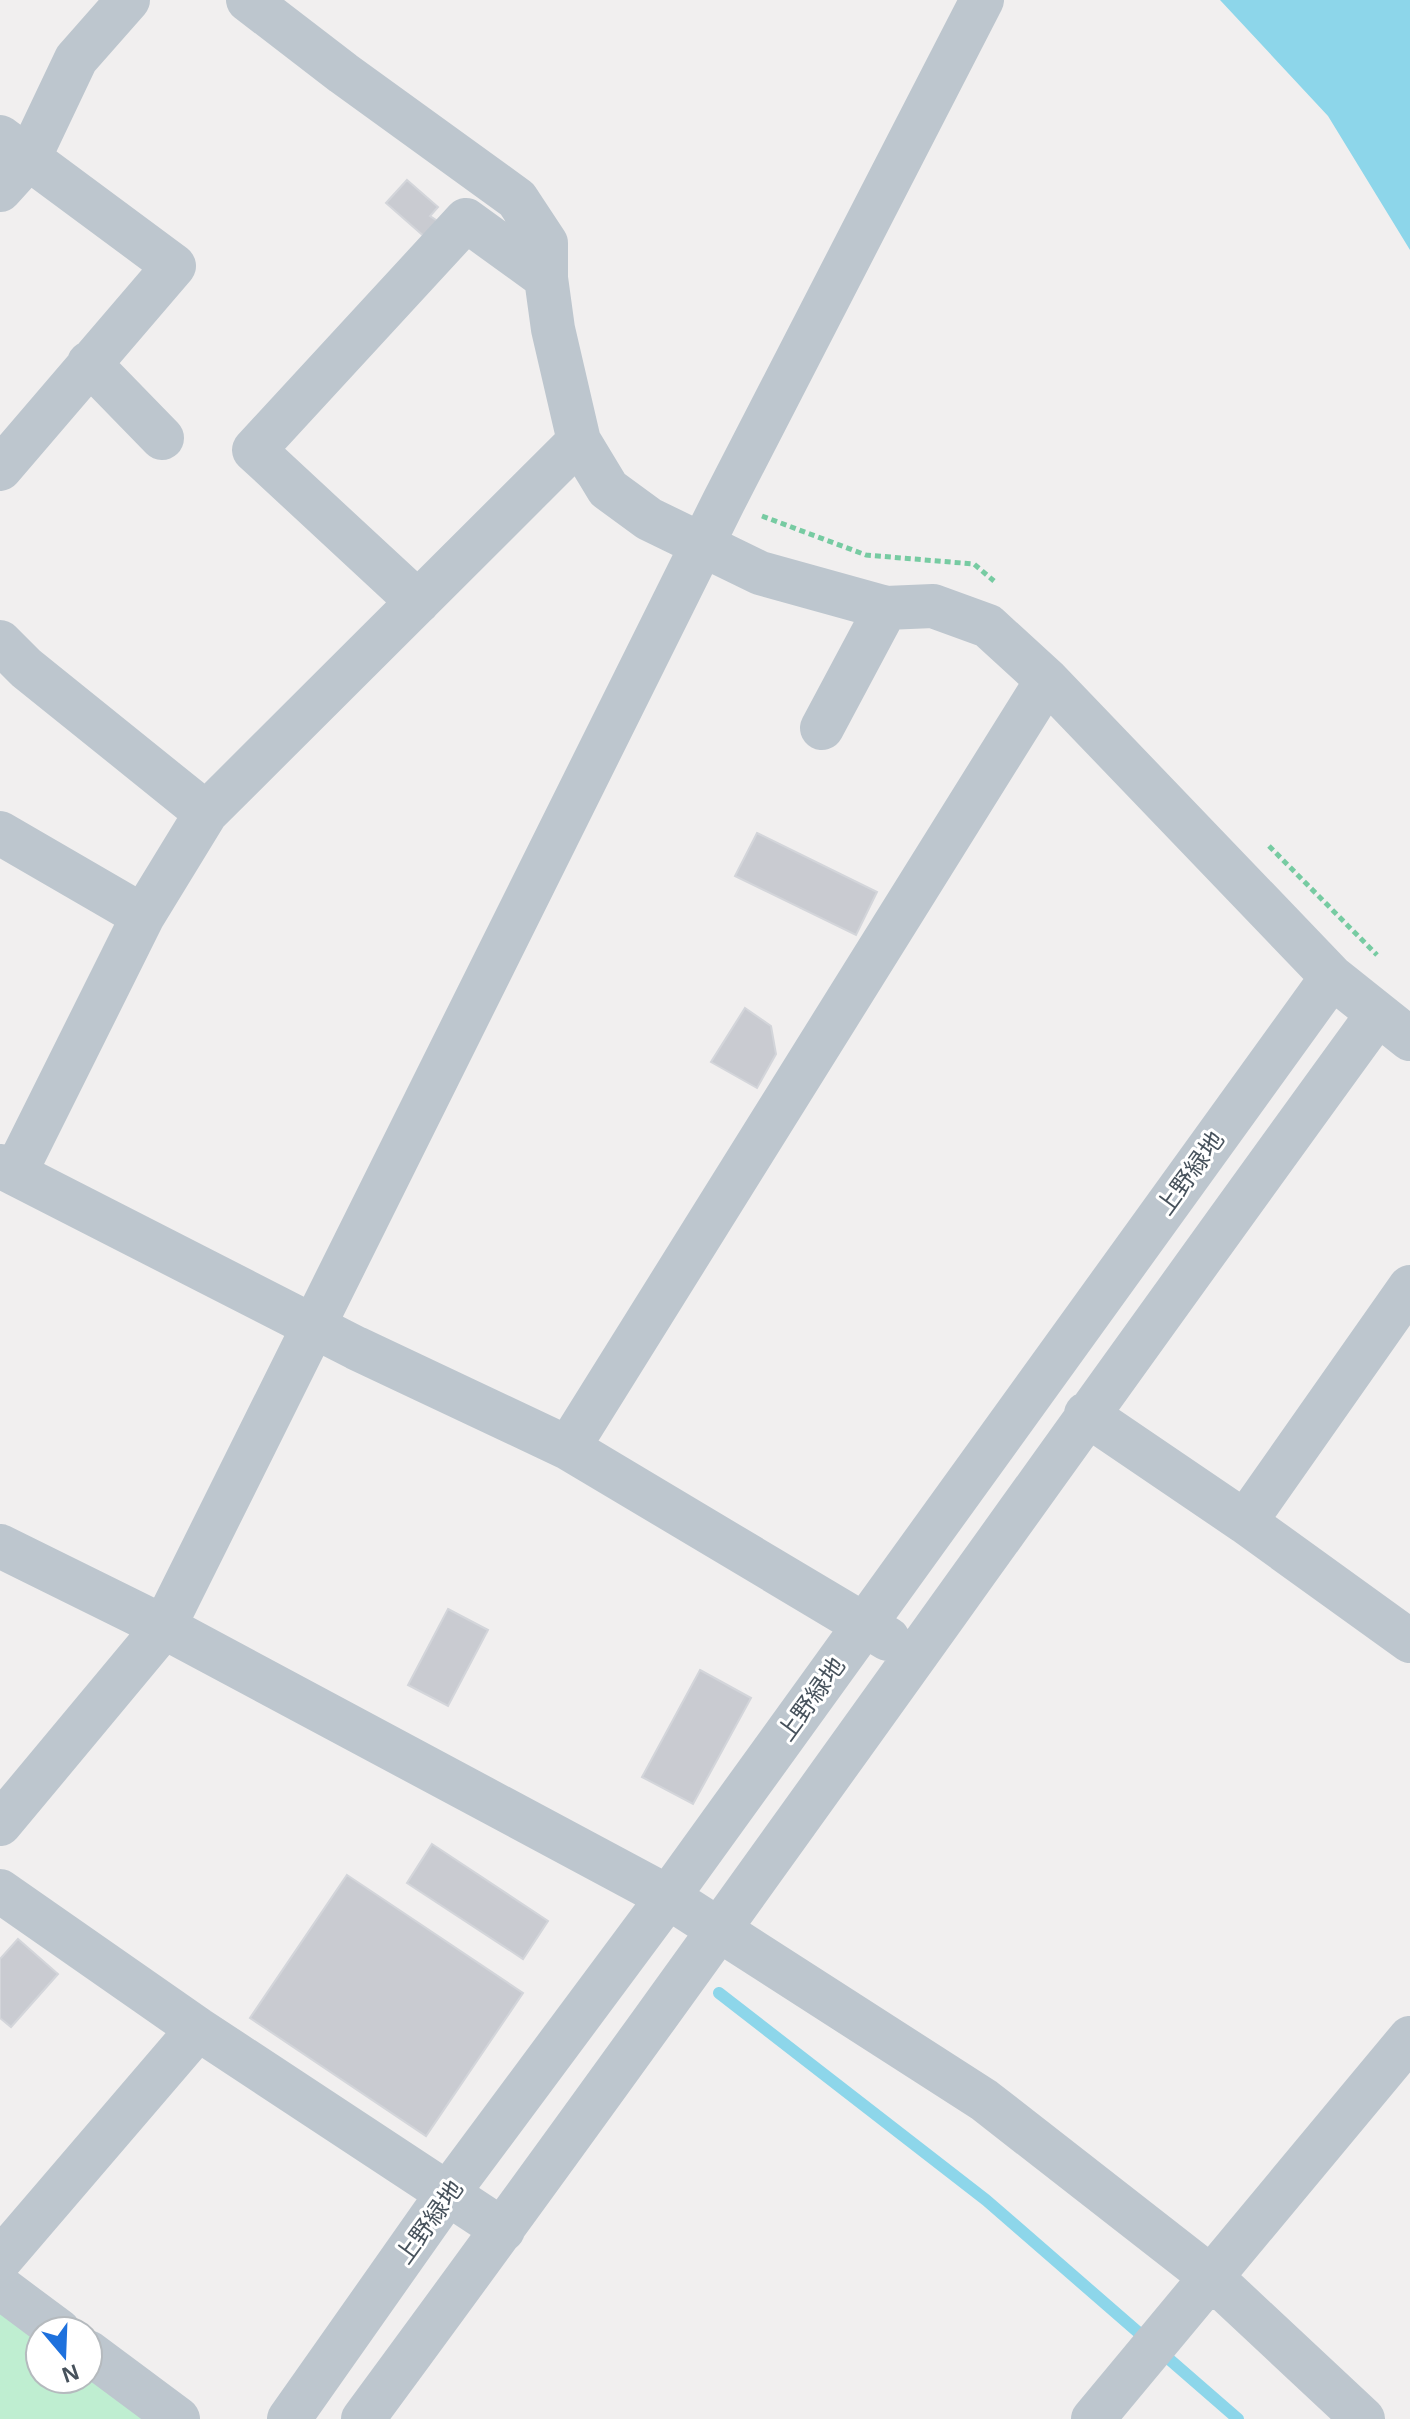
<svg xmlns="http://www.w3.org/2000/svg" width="1410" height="2419" font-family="Arial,'Noto Sans JP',sans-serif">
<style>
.green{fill:#bfeed1}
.water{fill:#8dd6ea}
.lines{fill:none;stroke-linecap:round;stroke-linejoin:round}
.stream{stroke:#8dd6ea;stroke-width:12}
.building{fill:#c9cbd1;stroke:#d3d5da;stroke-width:2}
.path{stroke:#77cba2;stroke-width:5;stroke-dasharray:6 4;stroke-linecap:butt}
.minor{stroke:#bdc6ce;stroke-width:44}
.labels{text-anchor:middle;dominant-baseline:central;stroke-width:6;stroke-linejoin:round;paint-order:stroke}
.street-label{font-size:24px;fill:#47525c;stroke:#fff}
</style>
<rect width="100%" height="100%" fill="#f1efef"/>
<path class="green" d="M0,2304L40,2334V2379H88L156,2419H0Z"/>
<path class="water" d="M1220,0H1410V250L1328,116Z"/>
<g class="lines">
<path class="stream" d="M719,1993L986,2200L1238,2419"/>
</g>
<path class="building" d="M407,180L438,207L430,216L439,222L426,238L386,203Z
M757,833L877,892L856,935L735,876Z
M745,1008L771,1026L776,1054L757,1088L711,1062Z
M448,1609L488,1630L448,1706L408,1685Z
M700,1670L751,1698L693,1804L642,1777Z
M432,1844L548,1921L523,1959L407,1883Z
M347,1875L523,1993L426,2136L250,2018Z
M18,1939L58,1974L11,2027L0,2018V1959Z"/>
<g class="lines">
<path class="path" d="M762,516L866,555L974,564L994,581
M1269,846L1377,955"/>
<path class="minor" d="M248,0L343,73L517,199L546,243V278L553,329L579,441L608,489L649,519L760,573L886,608L933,606L988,626L1047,680L1332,977L1410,1039
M0,137L174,266L0,469
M0,190L29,158L76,59L128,0
M89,363L162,438
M418,602L254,450L466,220L546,278
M0,642L26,668L206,813
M822,728L886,608
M0,833L143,916
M0,1166L356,1348L568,1448L888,1639
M15,1173L143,916L206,813L579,441
M1086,1414L1245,1522L1410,1641
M568,1448L1047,680
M1245,1522L1410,1287
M0,1546L164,1627L668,1897L984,2100L1211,2277L1363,2419
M0,1824L164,1627L724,501L982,0
M0,1891L198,2029L503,2230
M0,2260L198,2029
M0,2287L59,2331
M88,2352L178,2419
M289,2419L448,2193L668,1897L1332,977
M363,2419C706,1954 1037,1482 1377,1015
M1093,2419L1410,2038"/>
</g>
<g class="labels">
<g class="street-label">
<text transform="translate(1190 1173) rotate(-54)">上野緑地</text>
<text transform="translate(811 1699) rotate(-54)">上野緑地</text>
<text transform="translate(429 2222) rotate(-54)">上野緑地</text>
</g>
</g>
<g transform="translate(64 2355) rotate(161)"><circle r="38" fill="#ffffff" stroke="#b5babe" stroke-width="2"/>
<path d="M0-6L14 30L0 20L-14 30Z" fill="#1e71dd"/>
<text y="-12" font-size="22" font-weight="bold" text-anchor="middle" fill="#47525c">N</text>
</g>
</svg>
